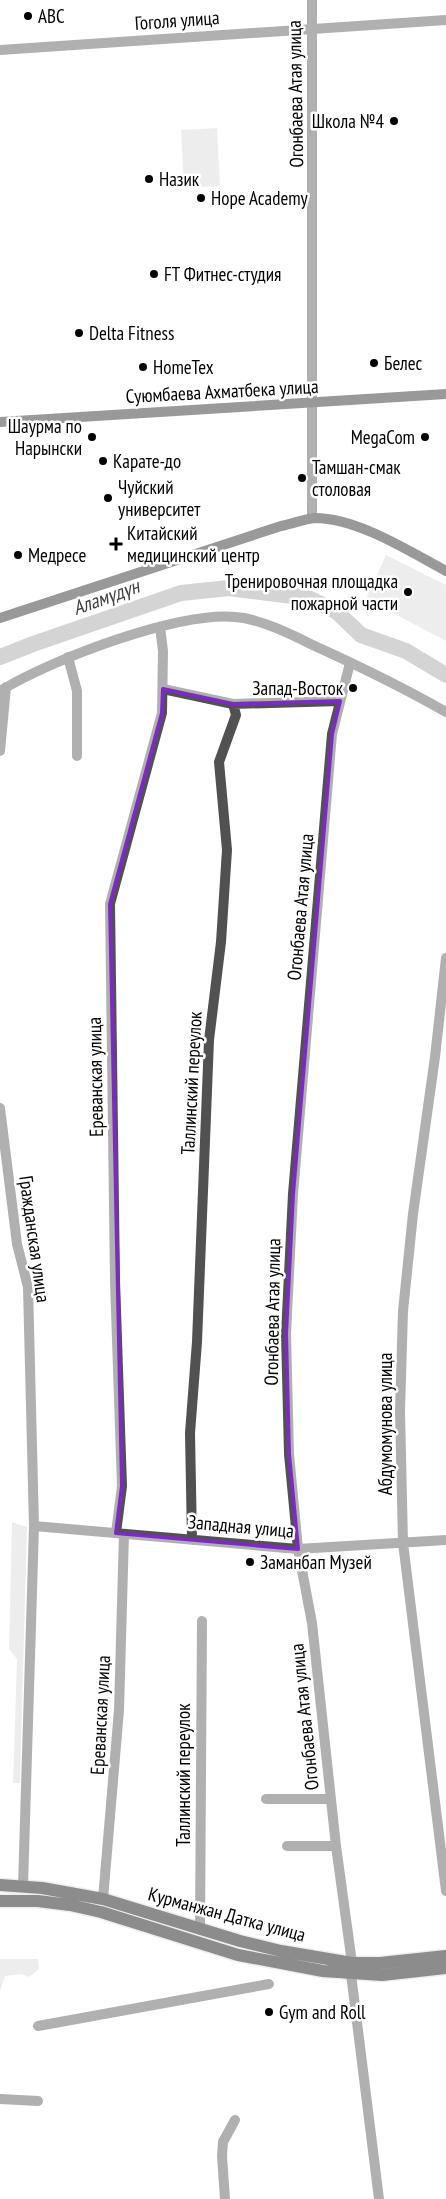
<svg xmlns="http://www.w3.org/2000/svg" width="446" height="2199" font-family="'PT Sans Narrow',sans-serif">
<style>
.green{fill:#d8d8d8}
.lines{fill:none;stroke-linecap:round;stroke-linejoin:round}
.river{stroke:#9f9f9f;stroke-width:16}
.primary-casing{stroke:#dbdbdb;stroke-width:15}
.street{stroke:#515151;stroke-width:10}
.secondary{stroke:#1e1e1e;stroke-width:10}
.primary{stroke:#000;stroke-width:12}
.marked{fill:none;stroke:#7b2cbf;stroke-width:4;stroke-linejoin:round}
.poi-dot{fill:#000;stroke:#fff;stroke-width:2}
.labels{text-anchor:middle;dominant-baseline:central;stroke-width:5;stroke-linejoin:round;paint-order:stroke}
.poi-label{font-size:19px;fill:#000;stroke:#fff;text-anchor:start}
.street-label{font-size:19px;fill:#000;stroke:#fff}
.water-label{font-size:20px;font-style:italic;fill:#404040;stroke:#fff}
</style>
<rect width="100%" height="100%" fill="#fff"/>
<path class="green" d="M217,128L220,186L184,188L181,130Z
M386,555L446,585V641L366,599Z
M12,1522L27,1527L20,1783H13L17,1659L9,1649Z
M0,1959H38L39,1969L29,1977L22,1974L5,1976L0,1991Z"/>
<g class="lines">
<path class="river" d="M0,657L33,644L181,593L229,588L308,598L336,611L361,635L406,651L446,675"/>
<g class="primary-casing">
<path id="primary" d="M0,1885L42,1888L103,1899L240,1941L281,1951L352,1963H380L446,1956
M0,1901H38L70,1905L101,1912L238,1955L323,1971L382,1975L446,1968"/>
</g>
<path class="street" d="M312,0V518
M0,50L446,20
M68,657L77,691V756
M350,663L332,734L293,1194L286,1334L289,1454L298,1549L312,1623L336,1846L352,1963
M163,689L233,704L236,715L219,762L227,850L221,942L209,1040L197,1342L190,1433L192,1540
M0,691C50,660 186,607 244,618C269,623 294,636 317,647C361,667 404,688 446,712
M233,704L340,701
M0,751L6,687
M446,958L435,1057L413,1214L403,1311L400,1411L403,1543L446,1891
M0,1108L17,1244L28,1287L34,1526L23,1886
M34,1526L298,1549L446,1540
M116,1533L122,1486L115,1281L110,904L162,713L163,651L160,627
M266,1799H331
M287,1846H336
M103,1899L119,1710L124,1534
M200,1930L202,1621
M351,1974L379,2199
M38,2026L269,1984
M0,2099L38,2101
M225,2199L222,2156L223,2142L235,2120"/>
<path class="secondary" d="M0,422L446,394
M0,618L281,526C292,524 304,519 315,518C357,518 409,551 446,571"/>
<use href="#primary" class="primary"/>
</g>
<path d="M0 0H446V2199H0ZM163,689L233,704L340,701L332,734L293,1194L286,1334L289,1454L298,1549L116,1533L122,1486L110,904L162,713Z" fill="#fff" fill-opacity=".55" fill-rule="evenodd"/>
<path class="marked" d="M163,689L233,704L340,701L332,734L293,1194L286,1334L289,1454L298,1549L116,1533L122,1486L110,904L162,713Z"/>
<g class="poi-dot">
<circle cx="28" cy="16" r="5"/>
<circle cx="394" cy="121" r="5"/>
<circle cx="149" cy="179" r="5"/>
<circle cx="201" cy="198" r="5"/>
<circle cx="154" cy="274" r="5"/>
<circle cx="79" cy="333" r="5"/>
<circle cx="374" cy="363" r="5"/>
<circle cx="143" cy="367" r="5"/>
<circle cx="92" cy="437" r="5"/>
<circle cx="425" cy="437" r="5"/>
<circle cx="103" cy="461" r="5"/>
<circle cx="302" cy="478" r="5"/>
<circle cx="108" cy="498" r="5"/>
<path d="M113.5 536.5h5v5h5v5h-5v5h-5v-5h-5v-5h5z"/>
<circle cx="18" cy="555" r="5"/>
<circle cx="408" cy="592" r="5"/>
<circle cx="353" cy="688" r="5"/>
<circle cx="250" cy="1562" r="5"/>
<circle cx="269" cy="2012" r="5"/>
</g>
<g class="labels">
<g class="poi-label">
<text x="38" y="16">АВС</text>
<text x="384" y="121" text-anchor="end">Школа №4</text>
<text x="159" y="179">Назик</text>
<text x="211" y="198">Hope Academy</text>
<text x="164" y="274">FT Фитнес-студия</text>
<text x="89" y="333">Delta Fitness</text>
<text x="384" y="363">Белес</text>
<text x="153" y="367">HomeTex</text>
<text x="82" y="426" text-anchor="end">Шаурма по<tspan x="82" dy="22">Нарынски</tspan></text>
<text x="415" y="437" text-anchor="end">MegaCom</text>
<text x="113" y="461">Карате-до</text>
<text x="312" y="467">Тамшан-смак<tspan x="312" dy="22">столовая</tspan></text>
<text x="118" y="487">Чуйский<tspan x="118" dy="22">университет</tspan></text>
<text x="127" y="533">Китайский<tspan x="127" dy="22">медицинский центр</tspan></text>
<text x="28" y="555">Медресе</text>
<text x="398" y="581" text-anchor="end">Тренировочная площадка<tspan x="398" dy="22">пожарной части</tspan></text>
<text x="343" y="688" text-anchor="end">Запад-Восток</text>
<text x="260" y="1562">Заманбап Музей</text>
<text x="279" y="2012">Gym and Roll</text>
</g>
<g class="street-label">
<text transform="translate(177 20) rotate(-4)">Гоголя улица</text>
<text transform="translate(295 94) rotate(-91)">Огонбаева Атая улица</text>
<text transform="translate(222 391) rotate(-3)">Суюмбаева Ахматбека улица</text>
<text transform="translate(300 907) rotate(-85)">Огонбаева Атая улица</text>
<text transform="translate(95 1077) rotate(-91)">Ереванская улица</text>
<text transform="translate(191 1083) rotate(-87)">Таллинский переулок</text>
<text transform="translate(35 1239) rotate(82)">Гражданская улица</text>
<text transform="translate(272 1312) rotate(-89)">Огонбаева Атая улица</text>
<text transform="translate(385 1424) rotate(-90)">Абдумомунова улица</text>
<text transform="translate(241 1526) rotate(5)">Западная улица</text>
<text transform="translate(100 1715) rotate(-87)">Ереванская улица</text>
<text transform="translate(304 1717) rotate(-96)">Огонбаева Атая улица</text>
<text transform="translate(183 1775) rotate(-90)">Таллинский переулок</text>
<text transform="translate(227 1914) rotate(15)">Курманжан Датка улица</text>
</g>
<g class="water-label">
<text transform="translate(106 597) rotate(-20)">Аламүдүн</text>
</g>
</g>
</svg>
